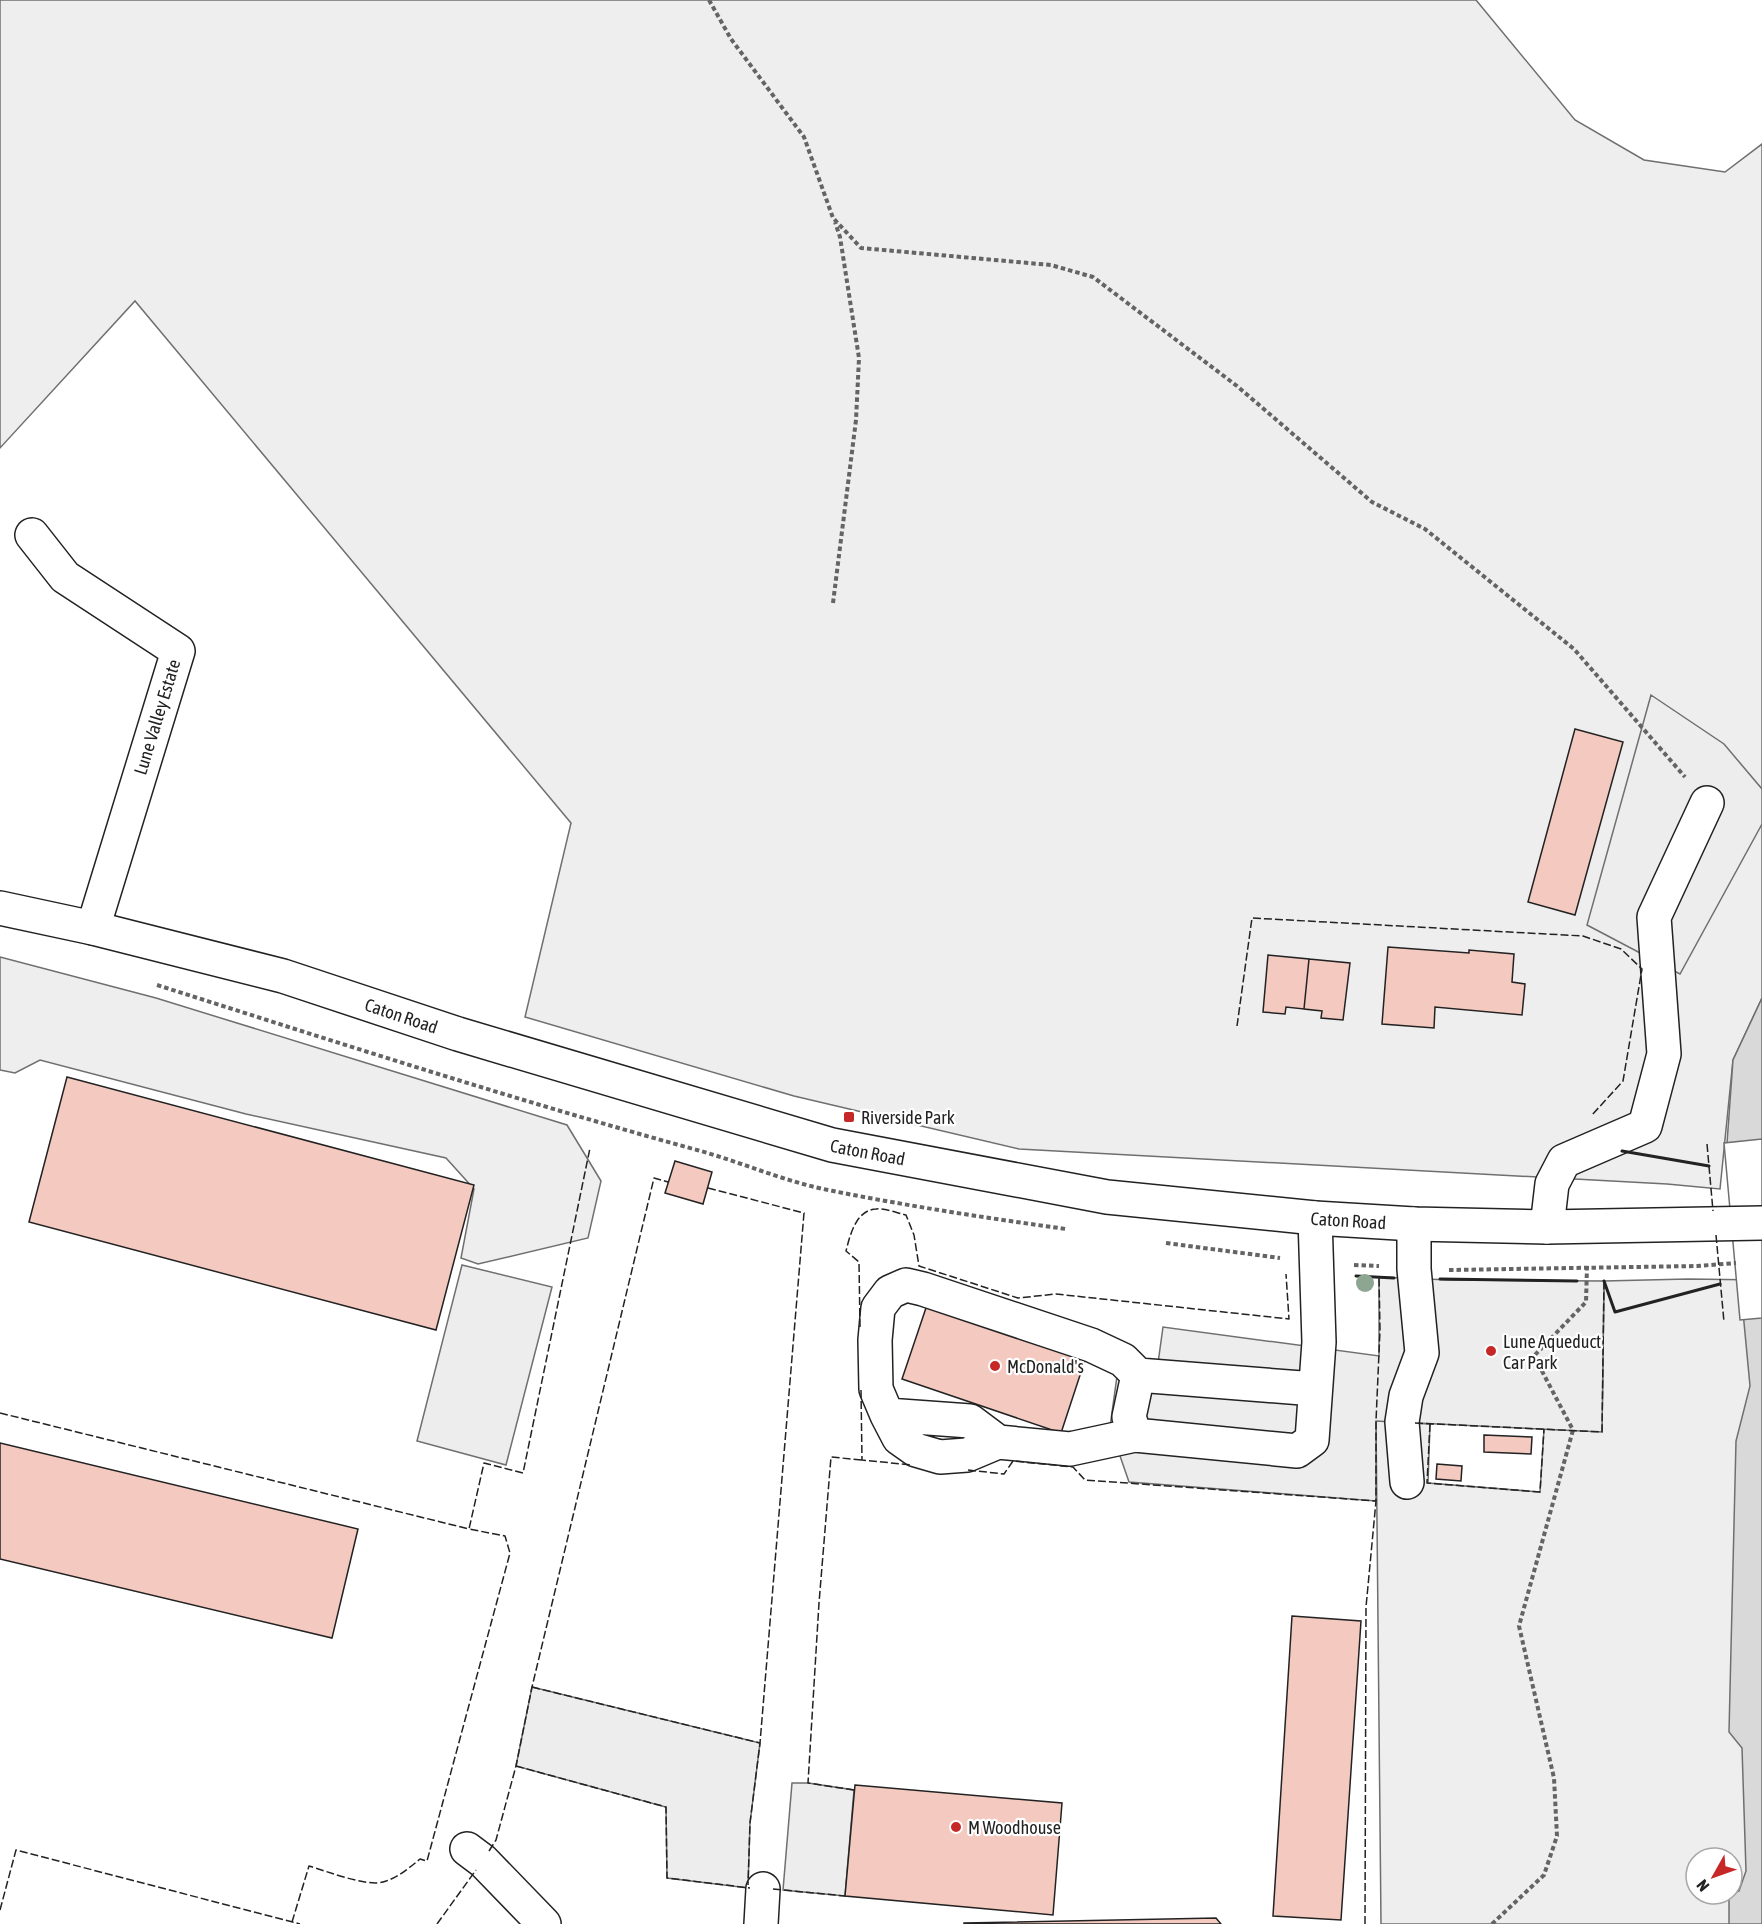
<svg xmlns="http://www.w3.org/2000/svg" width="1762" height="1924" font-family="'Asap Condensed',sans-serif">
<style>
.green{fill:#eee;stroke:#6f6f6f;stroke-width:1.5;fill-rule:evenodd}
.parking{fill:#ededed;stroke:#6f6f6f;stroke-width:1.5}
.water{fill:#d9d9d9;stroke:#6f6f6f;stroke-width:1.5}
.pier{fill:#fff;stroke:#6f6f6f;stroke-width:1.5}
.building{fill:#f3c9c0;stroke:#222;stroke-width:1.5}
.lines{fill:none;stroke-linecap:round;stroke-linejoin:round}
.minor-casing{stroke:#222;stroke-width:36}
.major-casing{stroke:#222;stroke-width:36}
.path{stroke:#646464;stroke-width:4;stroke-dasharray:4.5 3;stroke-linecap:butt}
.minor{stroke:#fff;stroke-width:33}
.major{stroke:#fff;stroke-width:33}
.fence{stroke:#222;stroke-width:1.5;stroke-dasharray:8 3;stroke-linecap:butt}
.wall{stroke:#222;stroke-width:3}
.tree{fill:#8da692}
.poi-dot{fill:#c62828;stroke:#fff;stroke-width:2}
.labels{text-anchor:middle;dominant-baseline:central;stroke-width:4.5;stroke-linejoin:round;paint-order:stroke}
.street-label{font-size:18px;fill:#222;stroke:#fff}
.poi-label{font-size:18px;fill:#222;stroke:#fff;text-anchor:start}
</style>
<rect width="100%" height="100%" fill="#fff"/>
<path class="green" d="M0,0H1476L1575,120L1644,160L1725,172L1762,144V998L1733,1060L1720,1189L1667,1184L1019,1149L794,1096L525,1017L571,823L135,301L0,448Z
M0,957L156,998L567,1125L601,1181L588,1238L478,1264L461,1258L474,1189L446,1158L246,1114L40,1060L15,1073L0,1070Z
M1688,1279L1762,1280V1924H1381L1376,1421L1430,1424L1428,1483L1540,1492L1544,1429L1602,1431L1604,1281ZM1696,1858H1732V1894H1696Z"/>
<path class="parking" d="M1651,695L1724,744L1762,789V824L1680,974L1587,925Z
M462,1265L552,1287L506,1465L417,1441Z
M1379,1277L1450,1280L1604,1281L1602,1432L1376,1421V1501L1129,1482L1110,1427L1118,1369L1158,1363L1163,1327L1379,1356Z
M532,1687L760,1743L750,1823L748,1888L667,1878L666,1807L516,1766Z
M792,1783H808L854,1790L845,1896L783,1890Z"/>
<path class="water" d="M1762,998V1924H1729V1895L1739,1891L1746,1871L1742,1748L1729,1732L1736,1441L1750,1386L1727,1143L1733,1060Z"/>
<path class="pier" d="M1762,1139V1318L1740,1320L1724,1143Z"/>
<path class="building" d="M1575,729L1623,742L1575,915L1528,902Z
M1388,947L1469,953V950L1514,954L1512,982L1525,984L1522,1015L1435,1007L1434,1028L1382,1024Z
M1268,955L1309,959L1304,1009L1286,1007L1285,1014L1263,1012Z
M1309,959L1350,963L1343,1020L1321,1018L1322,1011L1304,1009Z
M67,1077L474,1185L436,1330L29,1222Z
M675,1161L712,1172L703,1204L665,1193Z
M929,1299L1087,1354L1061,1433L902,1379Z
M1484,1435L1532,1437L1531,1454L1484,1452Z
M0,1443L358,1529L332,1638L0,1559Z
M1437,1464L1462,1466L1461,1481L1436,1479Z
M1292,1616L1361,1621L1341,1920L1273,1916Z
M855,1785L1062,1803L1053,1915L845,1896Z
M1216,1918L1221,1924H964V1923Z"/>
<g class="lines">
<g class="minor-casing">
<path id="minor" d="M32,535L65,577L178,651L93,928
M1547,1227L1552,1184L1564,1161L1645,1126L1664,1054L1654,917L1707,803
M1138,1375L1123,1360L1091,1345L923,1289L906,1285L890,1292L878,1308L875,1340L876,1389L887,1415L970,1421L998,1442L1070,1449L1135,1435L1297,1451L1312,1440L1319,1342L1315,1218
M887,1415L899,1438L916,1450L940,1457L967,1455L998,1442
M1135,1435L1129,1417L1138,1375L1315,1389
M1407,1482L1402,1422L1406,1396L1422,1353L1414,1269V1224
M467,1849L483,1861L544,1924
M761,1924L763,1889"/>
</g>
<g class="major-casing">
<g id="major">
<path id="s1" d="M0,908L93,928L283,976L458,1034L832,1145L1107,1197L1315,1218L1414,1224L1547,1227L1762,1223"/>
</g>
</g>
<path class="path" d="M709,0L731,39L804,137L833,218L861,248L1051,265L1093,277L1237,386L1372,502L1425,529L1574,649L1685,777
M833,603L856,420L859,358L840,237L835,222
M157,985C336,1042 515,1100 697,1150C741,1162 783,1181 828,1190C907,1206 987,1218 1066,1229
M1166,1243L1280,1258
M1354,1265L1379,1266
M1449,1270L1697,1266L1736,1263
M1492,1924L1544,1875L1557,1836L1554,1778L1519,1626L1573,1430L1534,1356L1586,1302L1587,1266"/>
<use href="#minor" class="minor"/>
<use href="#major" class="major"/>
<path class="fence" d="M1237,1026L1252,918L1583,936L1621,949L1642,969L1623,1081L1592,1115
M1707,1144L1713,1211
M708,1188L804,1213L760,1743L750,1823L748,1885
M1716,1235L1724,1322
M860,1327L859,1262L846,1251C850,1235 856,1210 876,1209C885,1208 897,1213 906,1215L914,1235L919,1266L1018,1298L1056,1294L1289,1319L1286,1274
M861,1390L862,1460L912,1465
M0,1413L469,1529L484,1463L523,1473L590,1148
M1415,1423L1602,1432L1604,1281
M1430,1424L1427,1483L1540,1492L1544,1429
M968,1470L1004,1474L1013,1461L1073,1467L1085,1480L1376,1501
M532,1687L760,1743
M516,1766L666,1807L667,1878L750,1888
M854,1790L808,1783L819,1603L831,1457L862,1460
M489,1851L496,1840L516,1766L532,1687L654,1178L668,1182
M773,1889L845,1896
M0,1910L16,1850L300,1924
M292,1922L309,1866C326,1871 367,1887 383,1882C397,1878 408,1869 420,1859L427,1861L510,1553L505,1536L469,1529
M437,1924L476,1870
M1365,1924L1366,1607L1376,1501V1421L1380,1330L1379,1277"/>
<path class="wall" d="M1622,1151L1709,1166
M1356,1276L1394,1278
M1440,1279L1577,1281
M1604,1281L1615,1312L1720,1284"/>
</g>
<circle class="tree" cx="1365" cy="1283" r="9"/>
<g class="poi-dot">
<rect x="843" y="1111" width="12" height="12" rx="3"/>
<circle cx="1491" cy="1351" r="6"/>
<circle cx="995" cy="1366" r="6"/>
<circle cx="956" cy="1827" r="6"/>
</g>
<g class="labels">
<g class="street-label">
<text transform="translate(157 717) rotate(-73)">Lune Valley Estate</text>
<text stroke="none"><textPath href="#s1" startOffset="416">Caton Road</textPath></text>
<text stroke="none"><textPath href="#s1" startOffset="902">Caton Road</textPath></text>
<text stroke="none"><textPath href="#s1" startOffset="1388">Caton Road</textPath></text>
</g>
<g class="poi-label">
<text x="861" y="1117">Riverside Park</text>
<text x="1503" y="1341">Lune Aqueduct<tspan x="1503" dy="21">Car Park</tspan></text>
<text x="1007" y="1366">McDonald's</text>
<text x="968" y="1827">M Woodhouse</text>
</g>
</g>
<g transform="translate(1714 1876) rotate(230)"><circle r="28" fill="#ffffff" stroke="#a7a7a7" stroke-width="1.5"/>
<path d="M0-4.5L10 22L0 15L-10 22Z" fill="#c62828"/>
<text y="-9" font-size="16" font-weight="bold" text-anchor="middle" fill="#222222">N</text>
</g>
</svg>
